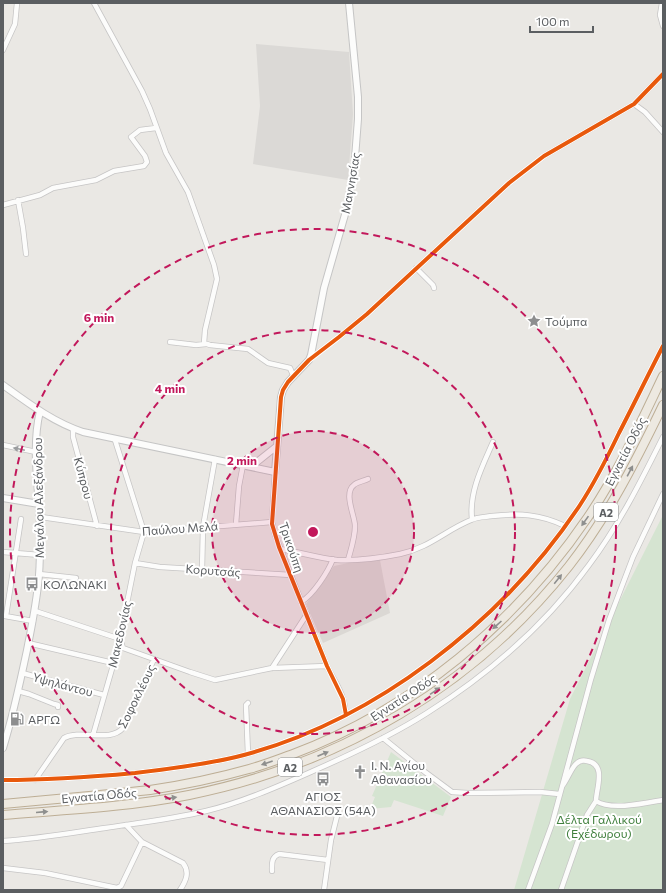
<svg xmlns="http://www.w3.org/2000/svg" width="666" height="893" font-family="Commissioner,sans-serif">
<style>
.industrial{fill:#dbd9d6}
.education{fill:#dbd8d4}
.green{fill:#d5e4d1}
.lines{fill:none;stroke-linecap:round;stroke-linejoin:round}
.street-casing{stroke:#c6c5c5;stroke-width:6}
.secondary-casing{stroke:#c5c5c5;stroke-width:8}
.highway-casing{stroke:#bdae95;stroke-width:10}
.street{stroke:#fcfcfb;stroke-width:4.5}
.secondary{stroke:#fcfcfb;stroke-width:6}
.highway{stroke:#ede9e1;stroke-width:8}
.cycleway-casing{stroke:#fff;stroke-width:6}
.cycleway{stroke:#e8590c;stroke-width:4}
.oneway{fill:#9b9d9f}
.oneway2{fill:#8e8f8e}
.ring{fill:none;stroke:#c2185b;stroke-width:2;stroke-dasharray:7 5}
.labels{text-anchor:middle;dominant-baseline:central;stroke-width:4;stroke-linejoin:round;paint-order:stroke}
.shield{fill:#fff;stroke:#8c8e90;stroke-width:1}
.shield-label{font-size:11px;font-weight:bold;fill:#5b5e61}
.street-label{font-size:12px;fill:#5b5e61;stroke:#fff}
.poi-label{font-size:12px;fill:#5b5e61;stroke:#fff;text-anchor:start}
.park-label{font-size:12px;fill:#3f7f3c;stroke:#fff}
.centre{fill:#c2185b;stroke:#fff;stroke-width:2}
.ring-label{font-size:12px;text-anchor:middle;font-weight:bold;fill:#c2185b;stroke:#fff;stroke-width:4;stroke-linejoin:round;paint-order:stroke}
</style>
<rect width="100%" height="100%" fill="#eae8e4"/>
<path class="industrial" d="M256,44L349,52L353,114L348,180L253,164L260,106Z"/>
<path class="education" d="M380,560L390,613L323,643L306,604L334,566L353,562Z"/>
<path class="green" d="M663,515V890H514L570,699Z
M391,752L451,797L443,816L394,800L391,807L370,809L375,797L372,796Z"/>
<g class="lines">
<g class="street-casing">
<path id="street" d="M94,3L142,91L150,109L166,153L188,192L214,265L217,279L205,330L204,343L210,345L248,349L268,363L290,368L293,375
M662,3L660,15L663,26
M3,50L15,24L17,3
M634,104L645,112L663,132
M18,200L23,228L26,254
M3,205L40,195L53,188L96,180L114,171L144,166L147,162L145,156L131,137L140,130L156,128
M416,268L433,285L434,288
M170,342L196,345L206,344
M310,359L339,337L367,314L509,183L544,156L634,104L663,74
M73,429V437L97,526
M3,445L36,452
M275,472L272,522L275,535L327,666C332,677 340,687 343,699C345,704 345,710 346,715
M41,517L144,532L272,522
M472,519C469,492 482,467 493,442
M236,524L239,486L243,465
M280,549C299,552 318,558 337,560C357,561 380,558 400,554C429,548 446,530 471,520C477,517 485,517 492,516C519,513 540,514 565,526
M3,552L40,555
M348,560C351,549 355,538 355,526C355,516 343,493 354,485C357,482 364,481 368,479
M135,563L160,567L291,575
M202,570L203,527L215,459
M39,574L76,578
M301,602C313,595 328,572 333,559
M35,611L120,639L123,648L190,672L215,680L272,668L327,666
M5,616L33,621
M6,616L21,519
M28,643L113,663
M272,668L307,614
M22,673L104,695
M18,691L29,694L54,704L58,705V707
M93,735L118,648L135,563L144,532L115,440
M383,738L425,772L452,792L468,793L540,792L559,794
M248,754L246,705L248,703
M3,780C47,780 91,777 135,773C169,769 203,765 236,757C373,723 503,621 580,505C595,482 607,458 619,433C634,404 648,375 663,346
M35,780L64,738C81,729 110,743 123,728L154,659
M563,785C567,780 572,767 576,764C579,761 583,760 587,761C607,764 596,789 596,801C611,811 646,803 663,800
M3,841C37,839 71,833 105,828C138,823 173,819 206,811C243,802 279,786 313,771C352,754 391,736 427,713C489,674 546,624 589,565C619,525 641,481 663,437
M142,842L183,863C190,872 186,881 180,890
M3,868L45,873L117,888L121,886L142,842L126,825
M272,871C272,864 271,857 279,854L328,860
M324,890L331,840L337,816
M528,890L552,824L591,679L609,620L633,557L663,494
M561,890L587,815L596,801"/>
</g>
<g class="secondary-casing">
<path id="secondary" d="M3,385C28,403 53,422 83,432L275,472L281,397L283,390L288,382L309,360L311,355L324,288L346,211L354,171L358,119V97L349,3
M252,466L277,446
M3,498L39,504
M3,748C13,716 20,683 27,650C32,625 37,601 39,575C40,563 40,551 40,539C41,496 30,453 40,411"/>
</g>
<g class="highway-casing">
<path id="highway" d="M3,804C35,801 67,798 100,795C116,793 133,792 150,790C183,785 217,778 249,769C264,765 279,759 293,754C413,709 516,623 588,517C618,473 640,424 663,376
M3,815C64,810 129,807 189,795C339,765 474,686 569,566C608,516 636,461 663,405"/>
</g>
<use href="#street" class="street"/>
<use href="#secondary" class="secondary"/>
<use href="#highway" class="highway"/>
<g class="cycleway-casing">
<path id="cycleway" d="M346,715L343,699L327,666L279,547L272,524L281,397L283,390L288,382L309,360L339,337L367,314L509,183L544,156L634,104L663,74
M3,780C47,780 91,777 135,773C169,769 203,765 236,757C373,723 503,621 580,505C595,482 607,458 619,433C634,404 648,375 663,346"/>
</g>
<use href="#cycleway" class="cycleway"/>
</g>
<defs><path id="oneway-solid" d="M-6-.8H1V-3.2L6.5 0L1 3.2V.8H-6Z"/></defs>
<use class="oneway" href="#oneway-solid" transform="translate(19 449) rotate(-168)"/>
<g class="oneway2">
<use href="#oneway-solid" transform="translate(630 471) rotate(-62)"/>
<use href="#oneway-solid" transform="translate(585 521) rotate(125)"/>
<use href="#oneway-solid" transform="translate(558 579) rotate(-51)"/>
<use href="#oneway-solid" transform="translate(497 625) rotate(138)"/>
<use href="#oneway-solid" transform="translate(435 691) rotate(-35)"/>
<use href="#oneway-solid" transform="translate(323 754) rotate(-23)"/>
<use href="#oneway-solid" transform="translate(267 763) rotate(161)"/>
<use href="#oneway-solid" transform="translate(171 798) rotate(-9)"/>
<use href="#oneway-solid" transform="translate(42 812) rotate(-5)"/>
</g>
<circle cx="313" cy="532" r="101" fill="#c2185b" fill-opacity=".12"/>
<g class="ring">
<circle cx="313" cy="532" r="101"/>
<circle cx="313" cy="532" r="202"/>
<circle cx="313" cy="532" r="303"/>
</g>
<defs>
<g id="sight-bare" transform="scale(1.08)"><path d="M0-6L1.8-2.2L6-1.7L2.9 1.2L3.7 5.4L0 3.3L-3.7 5.4L-2.9 1.2L-6-1.7L-1.8-2.2Z" fill="#8d8e8f" stroke="#fff" stroke-width="2.5" paint-order="stroke"/></g>
<g id="bus-bare" transform="scale(1.08)"><path d="M-5-6H5V4H4V6H2V4H-2V6H-4V4H-5ZM-3.5-4V0h7V-4ZM-3.5 1.2v1.5H-2V1.2ZM2 1.2v1.5H3.5V1.2Z" fill="#8d8e8f" stroke="#fff" stroke-width="2.5" paint-order="stroke"/></g>
<g id="fuel-bare" transform="scale(1.08)"><path d="M-5.5-6h7V0h2V4h1.3V-2.5L3-4.5l.8-.8L6-3V5H2.5V1h-1V6h-7ZM-4.2-4.7v3.2H.2V-4.7Z" fill="#8d8e8f" stroke="#fff" stroke-width="2.5" paint-order="stroke"/></g>
<g id="church-bare" transform="scale(1.08)"><path d="M-1.2-6h2.4v3.5h3.3v2.4h-3.3V6h-2.4V-.1h-3.3v-2.4h3.3Z" fill="#8d8e8f" stroke="#fff" stroke-width="2.5" paint-order="stroke"/></g>
</defs>
<g fill-rule="evenodd">
<use href="#sight-bare" x="534" y="321"/>
<use href="#bus-bare" x="32" y="584"/>
<use href="#fuel-bare" x="17" y="719"/>
<use href="#church-bare" x="360" y="772"/>
<use href="#bus-bare" x="323" y="779"/>
</g>
<g class="labels">
<g class="shield">
<rect x="594" y="503" width="24" height="18" rx="3"/>
<rect x="278" y="758" width="24" height="18" rx="3"/>
</g>
<g class="shield-label">
<text x="606" y="512">Α2</text>
<text x="290" y="767">Α2</text>
</g>
<g class="street-label">
<text transform="translate(350 183) rotate(-80)">Μαγνησίας</text>
<text transform="translate(625 451) rotate(-63)">Εγνατία Οδός</text>
<text transform="translate(84 478) rotate(75)">Κύπρου</text>
<text transform="translate(38 498) rotate(-91)">Μεγάλου Αλεξάνδρου</text>
<text transform="translate(180 528) rotate(-4)">Παύλου Μελά</text>
<text transform="translate(292 547) rotate(71)">Τρικούπη</text>
<text transform="translate(213 570) rotate(4)">Κορυτσάς</text>
<text transform="translate(119 634) rotate(-77)">Μακεδονίας</text>
<text transform="translate(63 684) rotate(15)">Υψηλάντου</text>
<text transform="translate(136 696) rotate(-64)">Σοφοκλέους</text>
<text transform="translate(403 697) rotate(-33)">Εγνατία Οδός</text>
<text transform="translate(99 795) rotate(-5)">Εγνατία Οδός</text>
</g>
<g class="poi-label">
<text x="545" y="321">Τούμπα</text>
<text x="43" y="584">ΚΟΛΩΝΑΚΙ</text>
<text x="28" y="719">ΑΡΓΩ</text>
<text x="371" y="765">Ι. Ν. Αγίου<tspan x="371" dy="14">Αθανασίου</tspan></text>
<text x="323" y="796" text-anchor="middle">ΑΓΙΟΣ<tspan x="323" dy="14">ΑΘΑΝΑΣΙΟΣ (54Α)</tspan></text>
</g>
<g class="park-label">
<text x="599" y="819">Δέλτα Γαλλικού<tspan x="599" dy="14">(Εχέδωρου)</tspan></text>
</g>
</g>
<circle cx="313" cy="532" r="6" class="centre"/>
<g class="ring-label">
<text x="99" y="322">6 min</text>
<text x="170" y="393">4 min</text>
<text x="242" y="465">2 min</text>
</g>
<rect width="666" height="893" fill="none" stroke="#5b5e61" stroke-width="8"/>
<path d="M530 26v6h63v-6" fill="none" stroke="#5b5e61" stroke-width="2"/>
<text x="536" y="26" font-size="12" fill="#5b5e61" stroke="#ffffff" stroke-width="3" paint-order="stroke">100 m</text>
</svg>
